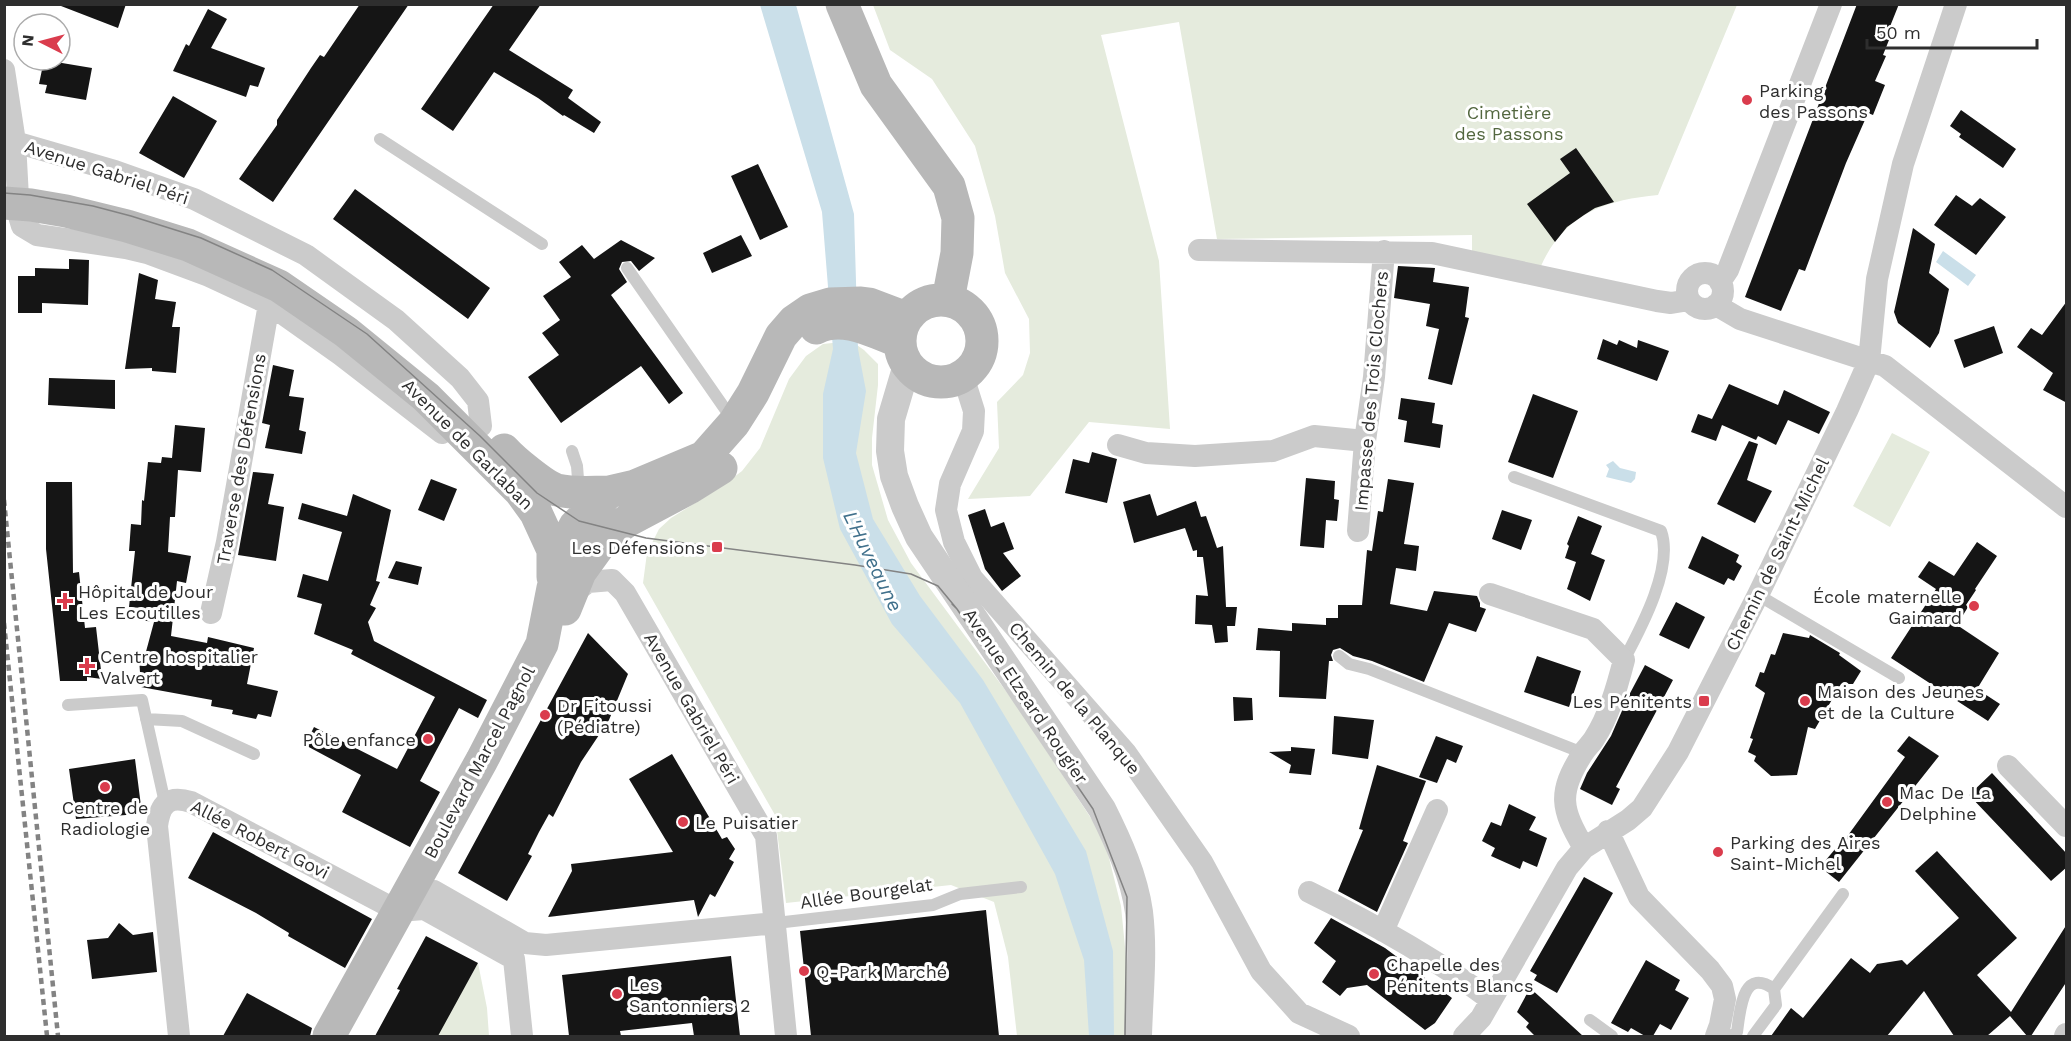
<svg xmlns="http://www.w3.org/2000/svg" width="2071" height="1041" font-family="'Work Sans',sans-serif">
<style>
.green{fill:#e5ebdd}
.water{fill:#cadfe9}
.building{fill:#151515}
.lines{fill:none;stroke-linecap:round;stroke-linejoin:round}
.service{stroke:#cbcbcb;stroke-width:12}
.minor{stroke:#cbcbcb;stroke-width:22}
.tertiary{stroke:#cbcbcb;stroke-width:28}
.secondary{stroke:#b8b8b8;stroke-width:33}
.tram{stroke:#838383;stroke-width:1.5}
.rail{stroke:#838383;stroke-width:4.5;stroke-dasharray:6 4.5;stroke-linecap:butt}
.poi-dot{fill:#da3c4d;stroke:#fff;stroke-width:2}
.labels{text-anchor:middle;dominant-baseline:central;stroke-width:6;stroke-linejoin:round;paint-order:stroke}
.poi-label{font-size:18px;fill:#2e2e2e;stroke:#fff;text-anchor:start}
.park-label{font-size:18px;fill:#53673f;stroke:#fff}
.street-label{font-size:18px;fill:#2e2e2e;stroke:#fff}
.water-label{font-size:20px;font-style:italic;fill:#41718c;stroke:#fff}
</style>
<rect width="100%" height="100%" fill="#fff"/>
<path class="green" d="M873,5H1737L1658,195C1605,200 1564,214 1541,266L1472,252V235L1217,239L1179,22L1101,35L1159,261L1170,429L1089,422L1030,496L968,499L999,448L997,402L1023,375L1030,353L1029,319L1005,273L995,216L975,146L932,79L890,50Z
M851,341L864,350L878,364V385L872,438V465L888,520L911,563L1017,706L1104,838L1121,906L1129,988V1036H1017L1008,957L994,902L951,885L786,903L775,815L643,583L647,553L659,529L671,518L721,487L742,471L760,448L789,379L806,356L823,344Z
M1892,433L1930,452L1890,527L1853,506Z
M478,963L487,1008L489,1036H437Z"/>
<path class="water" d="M760,5H796L854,214L858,349L866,391L856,453L873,519L920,596L983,680L1086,851L1113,951L1114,1036H1089L1084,960L1055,874L960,703L892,624L840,529L823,458V394L833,349L822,212Z
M1943,251L1976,275L1968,286L1936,262Z
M1613,461L1620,468L1636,472L1635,479L1631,483L1606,477L1609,469L1606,465Z"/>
<path class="building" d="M61,4H126L118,28L61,6Z
M360,4H409L273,202L239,179L277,125V120L311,68L320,55L324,57Z
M494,4H541L509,50L573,90L568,98L601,122L594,133L564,115L563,116L538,98L494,72L453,131L421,109Z
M1857,4H1899L1885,39L1889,40L1883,55L1886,56L1875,81L1885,85L1873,115L1868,113L1846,163L1805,271L1799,269L1781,311L1745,297Z
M208,9L227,19L211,48L265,68L258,87L250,85L246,97L173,71L186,44L189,46Z
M44,60L92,68L86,100L45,93L47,85L39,84Z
M173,96L217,121L184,178L139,153Z
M1961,110L2016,149L2003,168L1959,137L1961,134L1950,126Z
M1576,148L1614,202L1595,208L1584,215L1567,227L1555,242L1527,204L1570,173L1560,159Z
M758,164L788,227L760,240L731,176Z
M355,189L490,288L468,319L333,219Z
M1956,195L1972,206L1980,198L2006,217L1976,255L1934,225Z
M1913,228L1935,244L1929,273L1949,289L1939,333L1930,348L1898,323L1894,312Z
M741,235L752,256L712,273L703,253Z
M621,240L655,258L639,271L631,261L622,262L619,269L627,282L611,295L683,393L669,404L641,366L561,423L528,377L559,355L542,333L560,320L543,296L571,277L559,262L582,245L594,259Z
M69,259L89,260L88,305L42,303V313H18V276H35V268L69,269Z
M1398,266L1435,268L1433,282L1469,287L1465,317L1469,318L1452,385L1428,379L1439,329L1426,326L1430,304L1394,298Z
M139,273L158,280L155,299L176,302L172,327H180L176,373L152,371V368L125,369Z
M2067,301V403L2043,390L2053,373L2017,347L2031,328L2042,335Z
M1994,326L2003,353L1964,368L1954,340Z
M1603,339L1617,345L1619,340L1637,348L1638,340L1669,351L1657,381L1597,359Z
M273,365L294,370L289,396L304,398L299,430L306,432L302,454L265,448L270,425L262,423Z
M49,378L115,380V409L48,405Z
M1729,384L1778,405L1784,390L1830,412L1819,434L1788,420L1776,445L1758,436L1756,440L1722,425L1716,441L1691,432L1698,414L1712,419Z
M1533,394L1578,411L1553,478L1508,462Z
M1401,398L1435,403L1432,423L1443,425L1440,448L1404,442L1407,421L1398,419Z
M175,425L205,428L201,472L178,470L175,517H170L168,552L191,556L186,583L177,581L171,636L207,643L208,637L254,648L247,684L278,691L271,717L258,714L256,719L232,714L233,710L211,706L212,700L141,687L139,658L144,659L154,622L140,620L142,608L129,607L135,551H129L131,524L141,525L142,500L144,501L148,462L161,463L162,457L172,458Z
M1749,441L1758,444L1747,480L1772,491L1755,523L1717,504Z
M1092,452L1117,459L1107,503L1065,493L1073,459L1089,463Z
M253,472L274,474L268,504L284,507L276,561L238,555Z
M1306,478L1335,481L1334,499L1339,500L1337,521L1326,520L1324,548L1300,546Z
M431,479L457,489L444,521L418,510Z
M1388,479L1414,483L1404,544L1419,546L1416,571L1396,568L1390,604L1427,611L1434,591L1477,596L1480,603V607L1486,609L1476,632L1449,623L1424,682L1372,661L1353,656L1340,648L1333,650L1331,655L1333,661H1329L1326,699L1279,697L1280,651L1256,650L1258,628L1292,631V623L1326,625V618H1338V605H1362L1367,550L1372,551L1378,511L1383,512Z
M46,482H72L73,573L79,572L85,628L96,627L102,679L87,677V681H60L46,549Z
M353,494L391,510L376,581L380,582L370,605L376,608L368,622L374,641L487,700L478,718L459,708L420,781L440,792L410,847L342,812L361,775L305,745L314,727L397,769L435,697L351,654L353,650L314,634L322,604L297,597L303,574L328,581L342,532L298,519L302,503L347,516Z
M1150,494L1157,516L1196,501L1201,517L1206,516L1217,548L1223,546L1226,607H1237L1235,626H1227L1228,642L1215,643L1212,625L1195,624L1196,595L1208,596L1203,557H1197V550L1193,551L1185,528L1134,543L1123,502Z
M985,509L991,527L1004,522L1014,549L1003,553L1021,576L1002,591L985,569L968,515Z
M1502,510L1532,520L1521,550L1492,539Z
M1578,516L1602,526L1591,554L1605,560L1590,601L1567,589L1576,562L1565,558L1569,546L1567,544Z
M1702,536L1739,555L1736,562L1742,566L1734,581L1728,578L1724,585L1688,568Z
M1977,542L1997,556L1975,589L1976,590L1966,605L1968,607L1957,625L1999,653L1977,689L2000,704L1988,721L1891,658L1936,589L1918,577L1929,561L1954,576Z
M396,561L422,567L418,585L388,578Z
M1676,602L1705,617L1689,649L1659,635Z
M588,633L628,674L609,720L581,762L553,817L549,814L539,832L528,854L532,856L507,901L458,873Z
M1783,633L1809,638L1810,635L1840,653L1839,655L1861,671L1853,684H1841L1815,729L1808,727L1797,775L1771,776L1754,761L1756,756L1748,752L1753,739L1750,738L1765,693L1755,686L1760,672L1764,673L1771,654L1775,655Z
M1537,656L1581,671L1569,707L1524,692Z
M1645,665L1673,680L1616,787L1620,789L1612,805L1580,789L1587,773L1611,736L1628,697Z
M1233,697L1252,698L1253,720L1234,721Z
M1334,716L1374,720L1368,759L1332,754Z
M1436,736L1463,746L1456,763L1447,759L1437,783L1419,777Z
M1909,736L1939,756L1839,882L1820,867L1836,848L1838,849L1905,757L1897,751Z
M1291,747L1315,749L1311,775L1289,773L1291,765L1269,752L1291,751Z
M672,754L722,839L727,837L735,849L729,859L734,862L715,897L710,894L698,917L694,900L548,917L572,871L571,864L673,852L629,779Z
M135,759L141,806L134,807V812L126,815L76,819L69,769Z
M1377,765L1426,781L1403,841L1408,843L1377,912L1338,891L1363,830L1359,829Z
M1992,773L2067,854V867L2051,881L1969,795Z
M1509,804L1536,817L1529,830L1547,838L1537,867L1523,861L1520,869L1491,856L1495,848L1482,841L1491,822L1501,826Z
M213,832L372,919L345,968L288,936L289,933L256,913L188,878Z
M1937,851L2017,938L1977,975L2011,1012L2067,924V981L2031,1036H2027L2010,1016L1987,1036H1954L1924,991L1887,1036H1771L1791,1008L1803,1018L1851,958L1870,973L1877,964L1902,960L1907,965L1959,918L1915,871Z
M1584,877L1613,893L1557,993L1534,980L1537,975L1530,971Z
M986,910L999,1036H811L800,931Z
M1331,918L1385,948L1452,998L1435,1023L1425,1030L1367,985L1347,988L1340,996L1322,982L1336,961L1314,943Z
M119,923L133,935L153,932L157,972L92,979L87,940L108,938Z
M426,936L478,963L438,1036H375L400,990L397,989Z
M731,956L740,1036H694L692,1023L620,1031L621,1036H569L562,975Z
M1646,960L1680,980L1675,990L1689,998L1671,1030L1660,1024L1653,1036H1645L1631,1028L1628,1032L1611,1023Z
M1530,988L1549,1005L1583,1036H1535L1526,1027L1529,1023L1517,1012Z
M247,993L312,1028L310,1036H223Z"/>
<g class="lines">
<path class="service" d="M380,139L542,244
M627,268L732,419
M572,451L577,466L579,492
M1514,477L1661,531C1674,567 1641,628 1624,660
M1758,595L1899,678
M1339,656L1349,664L1369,669L1583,753
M68,705L142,700L165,803
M146,719L182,721L254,754
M776,923L933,905L960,894L1021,887
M1774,989L1843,894
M1590,1020L1612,1036
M1731,1036L1737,1032C1740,1012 1742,966 1774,989L1776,1005L1753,1036"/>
<path class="minor" d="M4,70L15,142
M1199,250L1432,253L1657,301L1671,303L1689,300
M1687 291a18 18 0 1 1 36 0a18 18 0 1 1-36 0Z
M1720,282L1728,270L1831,4
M1716,305L1740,319L1885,366L2066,507
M963,376L974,411L973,431L950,484L946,510L954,542L972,578L1126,753L1202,862L1261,971L1299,1013L1349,1036
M442,433L341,355L269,304L209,276L147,253L126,248L37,235L22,226L19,216L15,142L115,171L194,199L306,255L396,320L460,378L478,401L481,426
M1118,445L1146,453L1195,456L1273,451L1314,436L1365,441
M1358,531L1365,441L1374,377L1384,251
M1490,594L1593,629L1624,660C1617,687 1609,716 1594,739C1591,744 1586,748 1583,753C1557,793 1561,809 1584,848
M571,595L588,582L612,580L625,593L766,836L786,1036
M211,613L227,542L269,304
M2008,766L2066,826
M1608,831L1639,897L1710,970L1722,986L1725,999L1720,1025L1716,1036
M1309,892C1372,923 1435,958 1491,1000
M406,896L434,891L525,943L546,945L776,923
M1383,931L1437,810
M514,959L522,1036
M179,1036L157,826C160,804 168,795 191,802L398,911L424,909L514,959
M1464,1036L1481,1018L1567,868L1584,848L1628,820L1642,808L1678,752L1758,595L1847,411L1869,361L1877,279L1903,164L1956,4
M2065,1036L2066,1034"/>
<path class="tertiary" d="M907,365L891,419L890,451L894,476L905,506L919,537L1102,809C1118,841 1134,876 1139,912C1144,953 1139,996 1138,1036"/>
<path class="secondary" d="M842,4L876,85L949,186L958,218L957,253L948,300
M4,203L31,205L66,211L127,226L188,245L279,286L346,332L426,397L520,491L536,513L553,550V577
M900 341a41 41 0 1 1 82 0a41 41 0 1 1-82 0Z
M816,328C843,314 874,332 900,342
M504,450C513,460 544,486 557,490C574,494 592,492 609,492
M565,609L580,572L606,536L627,521L689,488L721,468
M329,1036L482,760L542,644L553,588L566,543L575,526L609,492L635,486L704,457L734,423L753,393L781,336L794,321L810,310L830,304L861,303L869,304L906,318"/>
<path class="tram" d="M4,193L30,195L93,206L131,216L201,238L272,270L367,334L480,436L537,493L579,521L646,538L855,565L911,574L938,586L957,609
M952,604L957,609L1093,809L1127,897L1125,1036"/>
<path class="rail" d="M4,500L58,1036
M4,623L47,1036"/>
</g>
<g class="poi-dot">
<circle cx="1747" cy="100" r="6"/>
<rect x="711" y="541" width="12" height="12" rx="3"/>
<path d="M62 592h6v6h6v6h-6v6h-6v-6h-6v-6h6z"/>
<circle cx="1974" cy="606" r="6"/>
<path d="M84 657h6v6h6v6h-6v6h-6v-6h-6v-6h6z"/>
<rect x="1698" y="695" width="12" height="12" rx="3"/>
<circle cx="1805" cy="701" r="6"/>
<circle cx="545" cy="715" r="6"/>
<circle cx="428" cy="739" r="6"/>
<circle cx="105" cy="787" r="6"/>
<circle cx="1887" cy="802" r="6"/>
<circle cx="683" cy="822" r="6"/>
<circle cx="1718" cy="852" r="6"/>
<circle cx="804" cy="971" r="6"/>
<circle cx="1374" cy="974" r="6"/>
<circle cx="617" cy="994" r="6"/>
</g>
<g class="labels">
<g class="poi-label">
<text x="1759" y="90">Parking<tspan x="1759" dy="21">des Passons</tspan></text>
<text x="705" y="547" text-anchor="end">Les Défensions</text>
<text x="78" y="591">Hôpital de Jour<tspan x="78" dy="21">Les Ecoutilles</tspan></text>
<text x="1962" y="596" text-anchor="end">École maternelle<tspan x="1962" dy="21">Gaimard</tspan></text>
<text x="100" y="656">Centre hospitalier<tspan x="100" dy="21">Valvert</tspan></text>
<text x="1817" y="691">Maison des Jeunes<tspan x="1817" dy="21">et de la Culture</tspan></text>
<text x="1692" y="701" text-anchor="end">Les Pénitents</text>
<text x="557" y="705">Dr Fitoussi<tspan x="557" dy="21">(Pédiatre)</tspan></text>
<text x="416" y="739" text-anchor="end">Pôle enfance</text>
<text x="1899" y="792">Mac De La<tspan x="1899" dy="21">Delphine</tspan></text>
<text x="105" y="807" text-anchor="middle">Centre de<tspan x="105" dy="21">Radiologie</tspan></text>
<text x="695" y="822">Le Puisatier</text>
<text x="1730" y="842">Parking des Aires<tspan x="1730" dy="21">Saint-Michel</tspan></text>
<text x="1386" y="964">Chapelle des<tspan x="1386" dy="21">Pénitents Blancs</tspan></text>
<text x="816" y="971">Q-Park Marché</text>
<text x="629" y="984">Les<tspan x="629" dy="21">Santonniers 2</tspan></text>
</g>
<g class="park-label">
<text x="1509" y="112">Cimetière<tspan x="1509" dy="21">des Passons</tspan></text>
</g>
<g class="street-label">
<text transform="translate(107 172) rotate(18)">Avenue Gabriel Péri</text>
<text transform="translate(1371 391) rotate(-85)">Impasse des Trois Clochers</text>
<text transform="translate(468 444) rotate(45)">Avenue de Garlaban</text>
<text transform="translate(241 459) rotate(-80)">Traverse des Défensions</text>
<text transform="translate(1777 554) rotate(-64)">Chemin de Saint-Michel</text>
<text transform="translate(1026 696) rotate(56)">Avenue Elzeard Rougier</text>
<text transform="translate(1075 698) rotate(50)">Chemin de la Planque</text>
<text transform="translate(692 708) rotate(60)">Avenue Gabriel Péri</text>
<text transform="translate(479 762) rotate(-62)">Boulevard Marcel Pagnol</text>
<text transform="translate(260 839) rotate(27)">Allée Robert Govi</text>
<text transform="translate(866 893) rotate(-8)">Allée Bourgelat</text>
</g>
<g class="water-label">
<text transform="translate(873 561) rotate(64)">L'Huveaune</text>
</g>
</g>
<rect width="2071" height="1041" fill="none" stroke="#2e2e2e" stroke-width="12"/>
<g transform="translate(42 42) rotate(276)"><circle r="28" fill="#ffffff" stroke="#ababab" stroke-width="1.5"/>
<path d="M0-4.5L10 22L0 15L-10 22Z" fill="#da3c4d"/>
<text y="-9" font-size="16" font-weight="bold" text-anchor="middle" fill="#2e2e2e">N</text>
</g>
<path d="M1867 39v9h170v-9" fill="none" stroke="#2e2e2e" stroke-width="3"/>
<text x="1876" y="39" font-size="18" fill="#2e2e2e" stroke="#ffffff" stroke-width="4.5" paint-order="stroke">50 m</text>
</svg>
